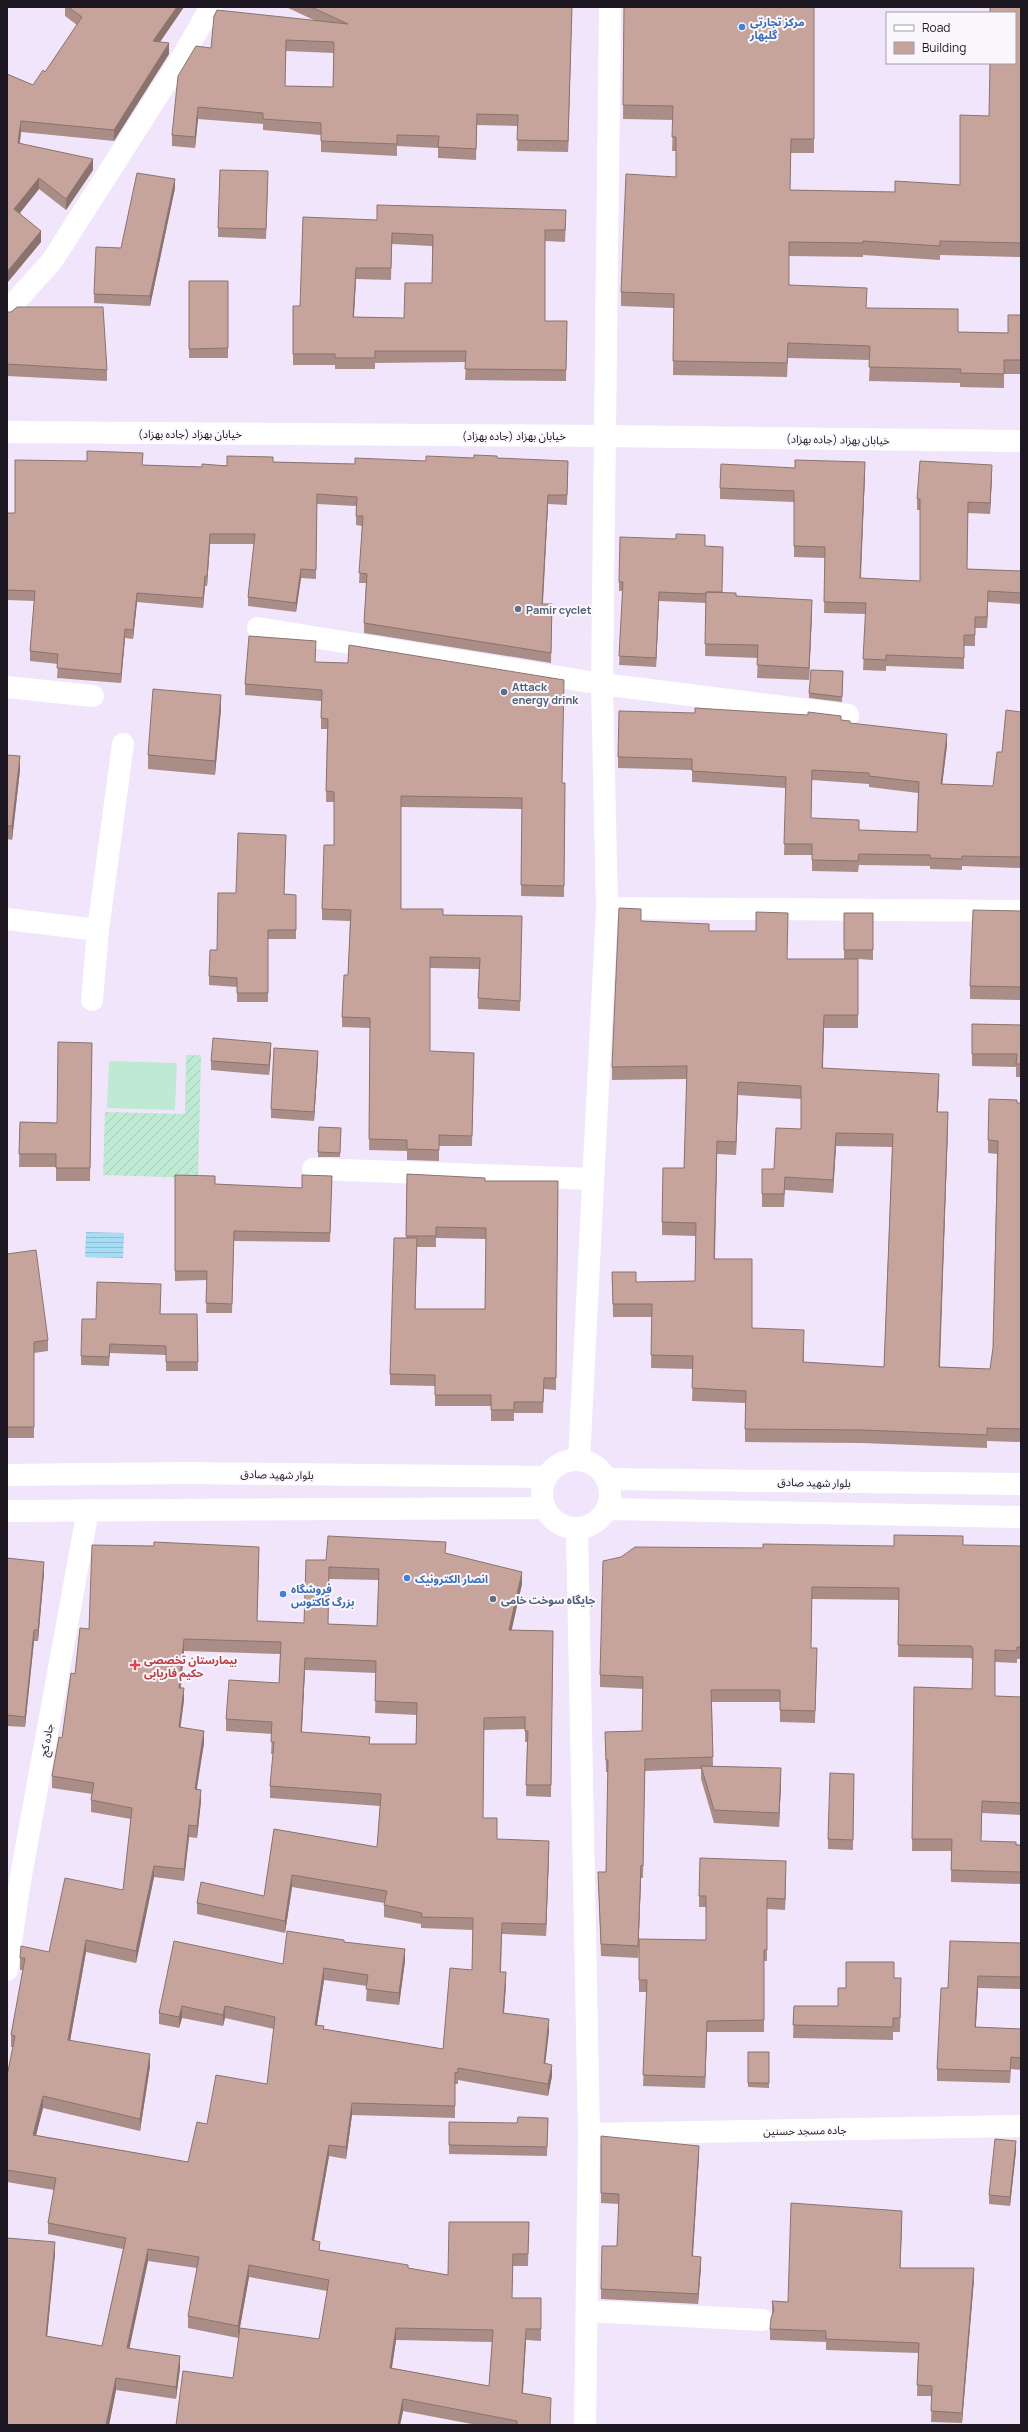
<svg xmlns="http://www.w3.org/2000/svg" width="1028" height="2432" font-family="Manrope,'Noto Sans Arabic',sans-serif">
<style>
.grass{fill:#bee9d2}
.garden{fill:url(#garden-furrows)}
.water{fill:url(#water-rules)}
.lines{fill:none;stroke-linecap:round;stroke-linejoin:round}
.minor{stroke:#fff;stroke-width:22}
.major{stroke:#fff;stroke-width:22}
.wall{fill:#aa8d86;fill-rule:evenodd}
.shaded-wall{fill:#8b736d}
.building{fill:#c6a49c;stroke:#8b736d;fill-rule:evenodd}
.shop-dot{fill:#3f7fe0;stroke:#f9f6fc;stroke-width:1.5}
.service-dot{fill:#5c6f8a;stroke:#f9f6fc;stroke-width:1.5}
.health-dot{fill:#e0444e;stroke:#f9f6fc;stroke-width:1.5}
.labels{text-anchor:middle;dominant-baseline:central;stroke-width:4;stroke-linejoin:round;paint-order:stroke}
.shop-label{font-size:11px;font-weight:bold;fill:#366cbe;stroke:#f9f6fc;text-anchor:start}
.street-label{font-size:11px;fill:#1c1721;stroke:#f9f6fc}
.service-label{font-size:11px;font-weight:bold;fill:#4e5e75;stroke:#f9f6fc;text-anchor:start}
.health-label{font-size:11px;font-weight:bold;fill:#be3a42;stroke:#f9f6fc;text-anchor:start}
</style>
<defs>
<pattern id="garden-furrows" width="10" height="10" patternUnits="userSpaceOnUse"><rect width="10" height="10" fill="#bee9d2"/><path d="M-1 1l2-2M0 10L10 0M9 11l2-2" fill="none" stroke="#a3c7b4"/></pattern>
<pattern id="water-rules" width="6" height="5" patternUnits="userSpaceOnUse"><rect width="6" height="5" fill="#a6ddf5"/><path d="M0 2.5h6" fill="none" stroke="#8ebdd2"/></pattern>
</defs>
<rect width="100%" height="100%" fill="#f1e5fc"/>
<path class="grass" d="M109,1061L177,1063L175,1110L107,1108Z"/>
<path class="garden" d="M186,1055H201L198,1178L103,1175L105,1112L185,1114Z"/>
<path class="water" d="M86,1232L124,1233L123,1258L85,1257Z"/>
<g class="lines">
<path class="minor" d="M7,311L52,261L181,59L211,7
M7,432L603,436L1021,441
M258,628L602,684L848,715
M7,687L93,696
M607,908L1021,911
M7,919L98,930
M92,1000L98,930L123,744
M313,1169L593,1179
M579,1460L607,908L602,684L610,7
M577,1529L589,2134L585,2425
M7,1970L20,1881L88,1510
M589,2134L1021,2126
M587,2311L762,2320"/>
<path class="major" d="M542 1494a34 34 0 1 1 68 0a34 34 0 1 1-68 0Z
M7,1475L185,1473L546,1477
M608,1479L1021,1484
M608,1509L1021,1517
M7,1511L544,1508"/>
</g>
<path class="wall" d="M65,7H184L160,42L169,54L114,141L21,132L20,143L93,170L66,210L39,189L20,213L41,242L7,283V74L33,85L45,72L77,25L65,16Z
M286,7H572L568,152L517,151L518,126L477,125L476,160L438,158V148L397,146V156L321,152V135L263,130V124L198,119L195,148L172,146V135L211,48L316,21ZM286,51L334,53L333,87L285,86Z
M624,7H814V153H791L790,190L895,192L960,185L989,116L1021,7V257L940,255V260L863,255V257L789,256V285L866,308L958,332L1008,333L1021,315V374H1004V388L960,387V383L869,381L870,360L788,358L787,377L673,375L674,308L621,306V292L676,177V151H672L673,120L623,119Z
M268,181L266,239L218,237V228Z
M175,188L150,306L94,303V294L121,248Z
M377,220L566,221L565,242L545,241V321H567L566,381L465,380L466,362L375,363V369H335V365H293V306H300ZM392,244L432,246V283L404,318L354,317L356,279L391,280Z
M189,281H228V358H189Z
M7,312L107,370V381L7,376Z
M474,458H497L568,471L567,505L548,504L543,604H552L551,663L364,633V623L366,583H359L362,526L356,525V506L317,504L316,579L301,578L296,612L248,606V597L254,544H210L207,586H205L203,608L137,602L133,639L125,638L121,683L57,678L58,664L30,661V651L34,601L7,600V513H15L143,465L202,467L273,462L355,464L426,461Z
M865,473L861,578L920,581V510H917V499L992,476L990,514L968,513L967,569L1021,571V604L988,602L987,628H975V646H964V669L886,666V671L863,670L866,614L824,613L825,558L794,557V502L720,499V488Z
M676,539L705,546L722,592L736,596L812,612L809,680L757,678L758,658L705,656L706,603L659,601L656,667L619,665L623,591H619V582Z
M316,662L562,783H565L564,897L521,896L522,809L401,807V909L443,915L522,916L520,1011L478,1009L479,969L430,968V1051L474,1064L472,1146H439V1161L407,1160V1151L369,1150L370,1028L342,1027V1017L348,975L350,921L322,920V909L334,845V802H326L327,729H321V701L245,695V684Z
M843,671L842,702L809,698V693Z
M221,709L215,775L148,769V755Z
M1021,712V872V868L962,866V870L930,869V866L859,865L858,872L812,871V855H784L786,788L692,782V770L618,768V757L841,720L850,723L947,745L942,784L993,786L1002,752ZM812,780L869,784V787L918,793L917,832L859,830L811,818Z
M7,755L20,770L12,840L7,839Z
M286,844L284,894L296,895V939H268V1002H237V987L209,985V976L217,950L236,893Z
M1021,911V1000L970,999V986Z
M844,913H873V960L858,959V1028H824L823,1068L939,1087L937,1112L948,1125L940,1367L990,1369L993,1348L997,1154L988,1153V1140L1017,1103H1021V1442L987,1441V1448L862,1443L745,1442V1403L692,1401L693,1369L651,1368L652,1317H613L612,1272L636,1282L695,1281L696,1236L662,1235V1222L684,1168L687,1079L612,1080V1067L641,921L709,931L787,959H844ZM738,1095L801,1099V1129L774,1169H762V1207H784L785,1190L833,1193L836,1146L892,1147L884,1367L804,1362V1343L752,1328L715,1259L717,1154L736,1155Z
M972,1024L1021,1025V1077H1016V1067L972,1066Z
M92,1043L90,1181H56V1167H19L20,1122L57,1123Z
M271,1052L269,1075L211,1070V1061Z
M318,1060L314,1121L271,1118V1109Z
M319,1127L341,1128L340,1157H318Z
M407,1174L485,1181H558L556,1390L544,1389L543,1413H514V1421H491V1406H435V1386L390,1385V1374L406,1238ZM436,1238L486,1239L485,1309H415L417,1247H436Z
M175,1175L215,1184L302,1188L332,1176L330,1242L234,1241L232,1313H206L207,1280L175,1281Z
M7,1254L48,1340V1351L34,1353V1438H7Z
M161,1293L160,1314H197L198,1371H166V1355L110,1353L109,1366L81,1365V1356L96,1319Z
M963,1545L1021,1546V1659H1017V1663L995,1662V1696L1021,1697V1815L982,1813L981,1841L1021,1845V1884L951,1882V1851H912L914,1687L972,1689L973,1661L971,1658L898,1657L899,1600L812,1599L811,1648L817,1660L815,1723L780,1722V1702H712L713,1766L781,1782L779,1827L714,1823L701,1779V1769L645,1771L643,1878H641L638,1958L601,1956L598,1872H606L608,1772H606L605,1732L642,1731L643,1689L600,1687V1675L763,1548Z
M446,1553L522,1584L511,1630L553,1631L551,1797L526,1796L527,1742H525V1729L484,1730L483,1818L497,1839L549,1852L546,1936L502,1934L501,1972L506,1984L504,2013L549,2031L545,2063L552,2076L548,2096L458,2080V2084H455V2118L352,2115L346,2159L329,2156L314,2240L320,2250L408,2268L448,2275L529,2222L528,2266H513L512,2298H541V2341L526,2340L523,2393L551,2410L550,2425H477L403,2411L400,2425H176L233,2378L319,2339L327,2291L249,2277L238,2338L188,2328V2316L197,2268L148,2261L129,2348L180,2368L176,2399L116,2390L109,2425H7L55,2254L47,2336L102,2346L123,2249L48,2234V2223L54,2190L7,2182V2076L13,2047H11V2035L23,1970H20V1958L49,1952L123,1890L131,1819L91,1812V1800L92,1794L52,1788V1776L62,1738L75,1674L89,1629L259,1559L257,1621L304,1623L326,1560ZM329,1579L379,1580L377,1626L328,1624ZM184,1651L280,1654L279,1683L226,1719V1731L272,1734L271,1754H273L270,1786V1798L380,1806L377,1847L274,1829L264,1896L197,1903V1914L285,1933L292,1887L384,1903V1917L421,1924V1928L473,1930L472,1970L443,2049L324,2029L317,2025L324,1980L367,1986L366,2001L399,2005L405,1961L344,1942L283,1964L159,2013V2024L179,2028L182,2018L223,2026L225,2018L274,2029L267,2084L207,2124L188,2162L36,2135L43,2108L140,2131L150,2066L70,2041L86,1952L136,1963L154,1877L184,1881L189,1837L197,1838L201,1801L196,1789L204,1743L180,1727L184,1700L181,1688ZM305,1670L376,1673L375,1713L417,1715L416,1744H370L302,1732ZM396,2340L492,2342L489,2386L392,2368Z
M7,1558L44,1573L38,1641H34L25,1727L7,1726Z
M854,1774L853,1850L828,1849V1839Z
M786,1873L785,1910L767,1909V1961H764V2032H707L705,2088L643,2086L647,1992H639V1939L706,1940V1907H699V1896Z
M1021,1943V1989L978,1988L976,2027L1021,2029V2070L1011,2069L1010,2083L937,2081V2069L948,1988Z
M894,1978L901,1991L900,2032H893V2040L793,2038L794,2006H838L846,1988Z
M748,2052H769V2088L748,2087Z
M548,2118L547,2156L449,2154V2122L517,2123Z
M601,2136L699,2156L693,2256L701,2267L698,2304L601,2299V2289L617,2246L619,2204L601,2203Z
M1016,2151L1010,2206L989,2204V2195Z
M902,2222L900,2268L974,2279L962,2423L931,2422L932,2396H917L918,2353L826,2350V2342L770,2340V2329L772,2314V2301L788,2302Z"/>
<path class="shaded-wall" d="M177,7H184L153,52V41Z
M572,7L568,152V141Z
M169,43V54L114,141V130Z
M198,107V119L195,148V137Z
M21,121V132L18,154V143Z
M93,159V170L66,210V199Z
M39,178V189L14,220V209Z
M175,179V188L150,306V296Z
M41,231V242L7,283V272Z
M356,268V279L353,329V317Z
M865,462V473L860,589V578Z
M992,465V476L990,514V503Z
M548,495V504L542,614V604Z
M210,534V544L207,586V576Z
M301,569V578L296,612V603Z
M205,576V586L203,608V598Z
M988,591V602L987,628V617Z
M659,592V601L656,667V658Z
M137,593V602L133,639V630Z
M812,600V612L809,680V668Z
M125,629V638L121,683V674Z
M221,695V709L215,775V761Z
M947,734V745L941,795V784Z
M20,756V770L12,840V826Z
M824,1015V1028L822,1081V1068Z
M271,1043V1052L269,1075V1065Z
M318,1051V1060L314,1121V1112Z
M939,1074V1087L937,1125V1112Z
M738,1082V1095L736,1155V1142Z
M948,1112V1125L939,1380V1367Z
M836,1133V1146L833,1193V1180Z
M717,1141V1154L714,1272V1259Z
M417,1238V1249L415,1320V1309Z
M44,1562V1573L38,1641V1630Z
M522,1572V1584L509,1642V1630Z
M34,1630V1641L25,1727V1717Z
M184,1639V1651L179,1700V1688Z
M305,1658V1670L301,1744V1732Z
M184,1688V1700L179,1739V1727Z
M204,1731V1743L195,1801V1789Z
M781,1768V1782L779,1827V1813Z
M201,1790V1801L197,1838V1826Z
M189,1825V1837L184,1881V1869Z
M549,1841V1852L546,1936V1924Z
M786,1861V1873L785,1910V1899Z
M641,1865V1878L638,1958V1946Z
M154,1866V1877L136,1963V1951Z
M292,1875V1887L285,1933V1921Z
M86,1940V1952L68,2052V2040Z
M405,1949V1961L399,2005V1993Z
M324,1968V1980L315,2037V2025Z
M506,1972V1984L503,2024V2013Z
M978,1976V1988L975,2039V2027Z
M182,2006V2018L179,2028V2017Z
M225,2006V2018L223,2026V2015Z
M549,2019V2031L544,2075V2063Z
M707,2021V2032L705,2088V2077Z
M150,2054V2066L140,2131V2119Z
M552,2065V2076L548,2096V2084Z
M43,2096V2108L33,2147V2135Z
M352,2103V2115L346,2159V2147Z
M1016,2141V2151L1010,2206V2197Z
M329,2145V2156L312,2252V2240Z
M699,2146V2156L692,2266V2256Z
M902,2211V2222L900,2278V2268Z
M55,2242V2254L46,2348V2336Z
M148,2249V2261L127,2360V2348Z
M701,2257V2267L698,2304V2294Z
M249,2265V2277L238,2338V2326Z
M974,2268V2279L962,2423V2413Z
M396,2328V2340L390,2379V2368Z
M526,2329V2340L522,2404V2393Z
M180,2356V2368L176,2399V2387Z
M116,2378V2390L109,2425H106Z
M403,2399V2411L400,2425H398Z"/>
<path class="building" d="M68,7H177L153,41L169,43L114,130L21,121L18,143L93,159L66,199L39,178L14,209L41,231L7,272V74L33,85L43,70L45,72L82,17Z
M311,7H572L568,141L517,140L518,115L477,114L476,149L438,147L439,136L397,135V144L321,141V123L263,119V113L198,107L195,137L172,135L178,76L196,46L211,48L214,16L217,10L348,24ZM286,40L334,42L333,87L285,86Z
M624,7H814V139H791L790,190L895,192V181L960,185V115L989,116L990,63H1015V13H990V7H1021V243L940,241V246L863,241V243L789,242V285L867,288L866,308L958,309V332L1008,333V315H1021V360H1004V374L960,373L961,369L869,367L870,346L788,343L787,363L673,361L674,294L621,292L626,174L676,177V137H672L673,106L623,105Z
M220,170L268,171L266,229L218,228Z
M137,173L175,179L150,296L94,294L96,247L121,248Z
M377,205L566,210L565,230H545V321H567L566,370L465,369L466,351H375V358H335V354H293V306H300L303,217L377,220ZM392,233L433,235L432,283H405L404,318L353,317L356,268H391Z
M189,281H228V348L189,349Z
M17,307H103L107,370L7,364V312H11Z
M87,451L143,453L142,465L202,467V464L227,466V456L273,457V462L355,464V458L426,461V456L474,458V455L497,456V458L568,461L567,495H548L542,604H552L551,653L364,623L367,574L359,573L363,516H356L357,497L317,494L316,570L301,569L296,603L248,597L255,534H210L207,576H205L203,598L137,593L133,630L125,629L121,674L57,668L58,654L30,651L35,591L7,590V513H15V460L87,461Z
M795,460L865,462L860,578L920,581V499H917L920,461L992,465L990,503L968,502L967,569L1021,571V593L988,591L987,617H975V635H964V658L886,655V660L863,659L866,603L824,602L825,547L794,546V491L720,488L721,464L795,468Z
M676,534L705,535V546L723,547L722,592H706V594L659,592L656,658L619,656L623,582H619L620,537L676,539Z
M706,592L736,593V596L812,600L809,668L757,665L758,645L705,644Z
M249,636L316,641L315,662L348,663L349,645L564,680L562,783H565L564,886L521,885L522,798L401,796V909H443V915L522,916L520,1001L478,998L480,958L430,957V1051L474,1053L472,1136L439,1135V1150L407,1149V1140L369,1139L370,1018L342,1017L344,975H348L351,910L322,909L324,845H334V792L326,791L328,719L321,718L322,690L245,684Z
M811,670L843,671L842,697L809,693Z
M153,689L221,695L215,761L148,755Z
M695,708L808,715V712L841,716V720L850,721V723L947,734L941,784L993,786L997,752H1002L1006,710L1021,712V857L962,856V859L930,858V855L859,854L858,861L812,860V844H784L786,777L692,771V759L618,757L619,711L695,713ZM812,770L869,773V776L919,782L917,832L859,830V820L811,818Z
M7,755L20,756L12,826H7Z
M238,833L286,835L284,894L296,895V930H268V993H237V978L209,976L210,950H217L218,893H236Z
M619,908L641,909V921L709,924V931H756V912L788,913L787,959H858V1015H824L822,1068L939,1074L937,1112H948L939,1367L990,1369L993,1348L998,1141L988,1140L989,1099L1017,1100V1103H1021V1429L987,1428V1435L862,1430L745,1429L746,1391L692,1388L693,1356L651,1355L652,1304H613L612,1272H636V1282L695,1281L696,1223L662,1222L663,1168H684L687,1066L612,1067ZM738,1082L801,1086V1129L776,1128L774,1169H762V1194H784L785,1177L833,1180L836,1133L893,1134L884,1367L803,1362L804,1330L752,1328V1259H714L717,1141L736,1142Z
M973,910L1021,911V987L970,986Z
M844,913H873V950H844Z
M972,1024L1021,1025V1064H1016L1017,1054H972Z
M213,1038L271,1043L269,1065L211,1061Z
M58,1042L92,1043L90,1168H56V1154H19L20,1122L57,1123Z
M274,1048L318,1051L314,1112L271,1109Z
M319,1127L341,1128L340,1153L318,1152Z
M407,1174L485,1178V1181H558L556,1378H544L543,1402H514V1410H491V1395H435V1375L390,1374L394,1238H417L415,1309H485L486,1228L436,1227V1236H406Z
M175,1175L215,1176V1184L302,1188V1175L332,1176L330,1233L234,1231L232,1304L206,1303L207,1271H175Z
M36,1250L48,1340L34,1342V1427H7V1254Z
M97,1282L161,1284L160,1314H197L198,1362H166V1346L110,1344L109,1357L81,1356L82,1319H96Z
M894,1535L963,1536V1545L1021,1546V1647H1017V1651L995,1650V1696L1021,1697V1803L982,1801L981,1841L1016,1842V1845H1021V1872L951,1870L952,1839H912L914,1687L972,1689L973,1649L971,1646L898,1645L899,1588L812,1587L811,1648H817L815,1711L780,1710V1690H711L713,1757L645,1759L643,1866L641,1865L638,1946L601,1944L598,1872H606L608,1760H606L605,1732L642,1731L643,1677L600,1675L603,1561L621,1557L635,1547L763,1548V1544L894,1546Z
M328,1536L446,1542L445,1553L522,1572L509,1630L553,1631L551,1785H526L528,1731H525V1717L484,1718L483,1818H497V1839L549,1841L546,1924L502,1923L500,1972H506L503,2013L549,2019L544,2063L552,2065L548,2084L458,2068V2073L455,2072V2106L352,2103L346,2147L329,2145L312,2240L320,2242L319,2250L408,2265V2268L448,2275L449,2222H529L528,2254H513L512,2298H541V2329H526L522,2393L551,2398L550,2425H517V2421L403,2399L398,2425H176L183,2371L233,2378L240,2328L319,2339L329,2280L249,2265L238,2326L188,2316L199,2257L148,2249L127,2348L180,2356L176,2387L116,2378L106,2425H7V2238L55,2242L46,2336L102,2346L126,2238L48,2223L56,2178L7,2170V2076L15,2036L11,2035L25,1958H20L21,1946L49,1952L65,1878L123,1890L132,1808L91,1800L94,1783L52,1776L59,1737L62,1738L71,1673L75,1674L80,1628L89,1629L92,1545L154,1546V1542L259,1547L257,1621L304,1623L306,1560H326ZM329,1567L379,1569L377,1626L328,1624ZM184,1639L281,1642L279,1683L229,1680L226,1719L272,1722L271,1742H274L270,1786L381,1794L377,1847L274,1829L264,1896L201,1882L197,1903L285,1921L292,1875L387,1891L384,1905L422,1913L421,1917L473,1918L472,1970L450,1968L443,2049L323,2029L324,2026L315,2025L324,1968L368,1975L366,1989L399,1993L405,1949L344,1942V1940L287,1931L283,1964L174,1941L159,2013L179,2017L182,2006L223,2015L225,2006L275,2017L267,2084L216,2075L207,2124L197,2122L188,2162L33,2135L43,2096L140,2119L150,2054L68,2040L86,1940L136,1951L154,1866L184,1869L189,1825L197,1826L201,1790L195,1789L204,1731L179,1727L184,1688H179ZM305,1658L376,1661L375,1701L417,1703L416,1744H369L370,1737L301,1732ZM396,2328L493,2330L489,2386L390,2368Z
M7,1558L44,1562L38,1630H34L25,1717L7,1715Z
M701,1766L781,1768L779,1813L714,1810Z
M830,1773L854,1774L853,1840L828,1839Z
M700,1858L786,1861L785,1899L767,1898V1950H764V2020L707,2021L705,2077L643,2075L647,1980H639V1939L706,1940V1896H699Z
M950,1941L1021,1943V1977L978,1976L975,2027L1021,2029V2058L1011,2057L1010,2071L937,2069L941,1988H948Z
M846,1962H894V1978H901L900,2018H893V2027L793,2025L794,2006H838V1988H846Z
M748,2052H769V2083H748Z
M518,2117L548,2118L547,2147L449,2145V2122L517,2123Z
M601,2136L699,2146L692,2256L701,2257L698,2294L601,2289L602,2246H617L619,2194L601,2193Z
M995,2139L1016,2141L1010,2197L989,2195Z
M791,2203L902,2211L900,2268H974L962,2413L931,2411L932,2386L917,2385L919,2343L826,2339V2331L770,2329L771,2318L774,2310L772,2301L788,2302Z"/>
<g class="shop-dot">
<circle cx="742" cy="27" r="4"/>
<circle cx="407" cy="1578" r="4"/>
<circle cx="283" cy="1594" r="4"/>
</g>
<g class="service-dot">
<circle cx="518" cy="609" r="4"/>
<circle cx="504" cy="692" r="4"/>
<circle cx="493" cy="1599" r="4"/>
</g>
<path class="health-dot" d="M133 1659h4v4h4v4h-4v4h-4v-4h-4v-4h4z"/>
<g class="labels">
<g class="shop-label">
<text x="750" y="21">مرکز تجارتی<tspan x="750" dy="13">گلبهار</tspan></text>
<text x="415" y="1578">انصار الکترونیک</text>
<text x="291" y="1588">فروشگاه<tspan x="291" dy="13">بزرگ کاکتوس</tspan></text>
</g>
<g class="street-label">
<text x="190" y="433">خیابان بهزاد (جاده بهزاد)</text>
<text x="514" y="435">خیابان بهزاد (جاده بهزاد)</text>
<text transform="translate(838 439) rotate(1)">خیابان بهزاد (جاده بهزاد)</text>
<text transform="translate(277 1474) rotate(1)">بلوار شهید صادق</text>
<text transform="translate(814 1482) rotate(1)">بلوار شهید صادق</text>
<text transform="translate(46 1740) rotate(-80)">جاده کج</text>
<text transform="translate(805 2130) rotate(-1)">جاده مسجد حسنین</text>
</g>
<g class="service-label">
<text x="526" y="609">Pamir cyclet</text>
<text x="512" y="686">Attack<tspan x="512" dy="13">energy drink</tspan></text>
<text x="501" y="1599">جایگاه سوخت خامی</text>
</g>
<g class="health-label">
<text x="144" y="1659">بیمارستان تخصصی<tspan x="144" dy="13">حکیم فاریابی</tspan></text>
</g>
</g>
<rect width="1028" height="2432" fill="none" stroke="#1c1721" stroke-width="16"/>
<rect x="886" y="12" width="130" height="52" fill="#f9f6fc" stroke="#a19da4"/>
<rect x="894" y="25" width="20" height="6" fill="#ffffff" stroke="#a19da4"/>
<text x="922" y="32" font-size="12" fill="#1c1721">Road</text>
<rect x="894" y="42" width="20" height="12" fill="#c6a49c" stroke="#a19da4"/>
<text x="922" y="52" font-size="12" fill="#1c1721">Building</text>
</svg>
